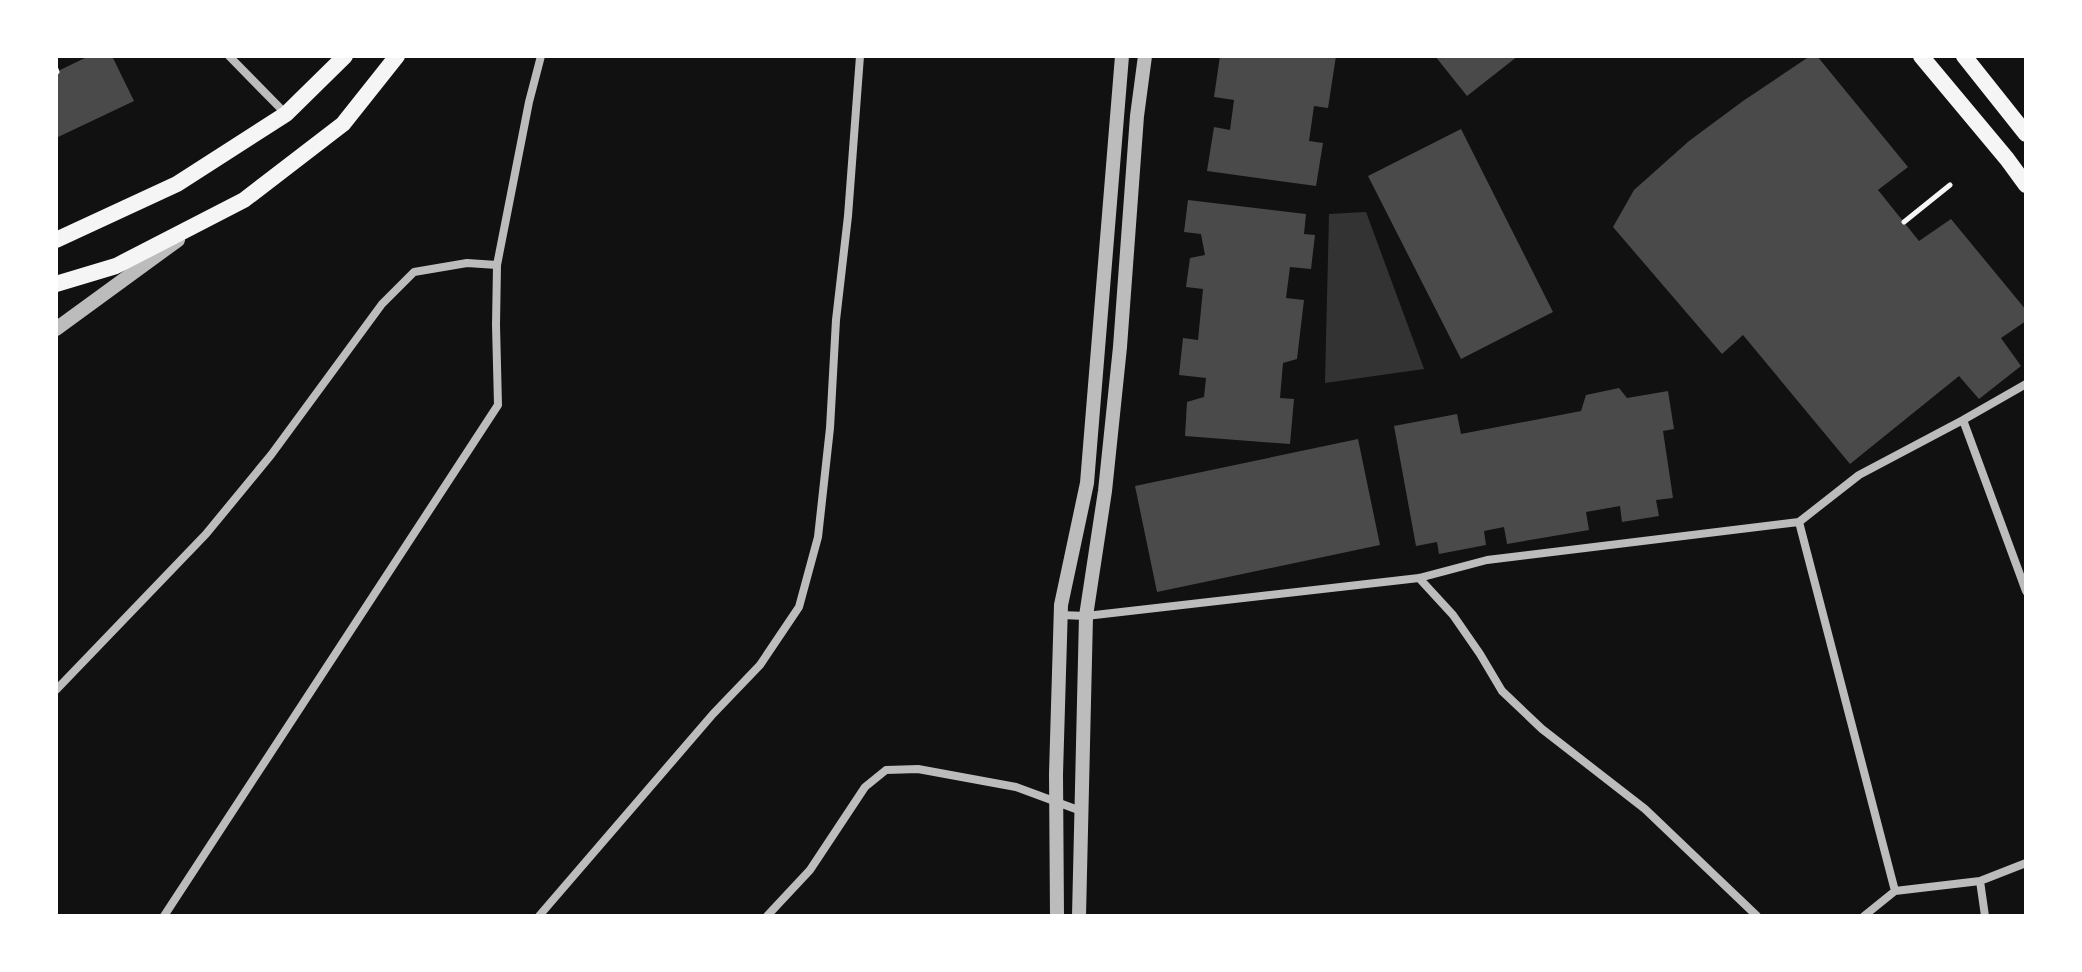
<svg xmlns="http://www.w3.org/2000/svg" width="2082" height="972" font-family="Rubik,sans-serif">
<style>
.water{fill:#333}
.building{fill:#4a4a4a}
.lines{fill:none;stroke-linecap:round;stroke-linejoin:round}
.path{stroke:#f5f5f5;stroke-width:5}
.minor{stroke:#bcbcbc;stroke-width:8}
.tertiary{stroke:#bcbcbc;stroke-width:14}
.secondary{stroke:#f5f5f5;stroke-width:16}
</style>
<rect width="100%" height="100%" fill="#111"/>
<path class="water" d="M1366,212L1424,369L1325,383L1329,214Z"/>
<path class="building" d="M89,56H112L134,101L56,138V72Z
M1220,56H1336L1328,108L1314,106L1309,141L1323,143L1316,186L1207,171L1214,127L1230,130L1234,100L1214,97Z
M1435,56H1518L1467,96Z
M1810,56H1817L1908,167L1878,190L1919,241L1951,219L2026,310V321L2001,338L2021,366L1979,399L1959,376L1850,464L1743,335L1722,354L1613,227L1634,190L1689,141L1743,101Z
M1461,129L1553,312L1461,359L1368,176Z
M1188,200L1306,214L1304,234L1315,235L1311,269L1290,267L1286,298L1304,300L1297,359L1283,363L1280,398L1294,399L1290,444L1185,436L1187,402L1204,397L1206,378L1179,375L1183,338L1198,340L1203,289L1186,287L1190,258L1205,255L1201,234L1184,232Z
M1619,388L1627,398L1668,391L1674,429L1663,431L1673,498L1656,500L1659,516L1622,522L1620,506L1586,512L1589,530L1507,544L1504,527L1484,531L1486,545L1439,554L1437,542L1416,546L1394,426L1457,414L1461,434L1581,411L1586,395Z
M1358,439L1380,545L1157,592L1135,486Z"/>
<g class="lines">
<path class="path" d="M56,69L57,72
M1904,222L1950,185"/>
<path class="minor" d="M229,56L286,114
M1963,420L2026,591
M1799,522L1895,891L1864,916
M1419,578L1453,615L1480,654L1502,691L1542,729L1645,809L1757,916
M1061,615L1086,616L1419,578L1487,560L1799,522L1859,475L1963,420L2026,384
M56,690L206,534L271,455L382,304L414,272L467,263L497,265
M1980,881L1985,916
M1895,891L1980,881L2026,863
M164,916L498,405L496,325L497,265L529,102L541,56
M539,916L713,714L760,665L799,607L818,537L830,428L836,320L848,216L860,56
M767,916L810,870L865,787L886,770L918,769L1016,787L1081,811"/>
<path class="tertiary" d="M56,329L178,240
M1057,916L1056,774L1061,605L1087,483L1122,56
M1079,916L1086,616L1105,491L1120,347L1137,116L1145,56"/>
<path class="secondary" d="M1921,56L2007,159L2026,185
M1964,56L2026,134
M56,240L177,184L286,114L345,56
M56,284L116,266L244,200L343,124L397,56"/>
</g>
<rect width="2082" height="972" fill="none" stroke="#ffffff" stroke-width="116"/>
</svg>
